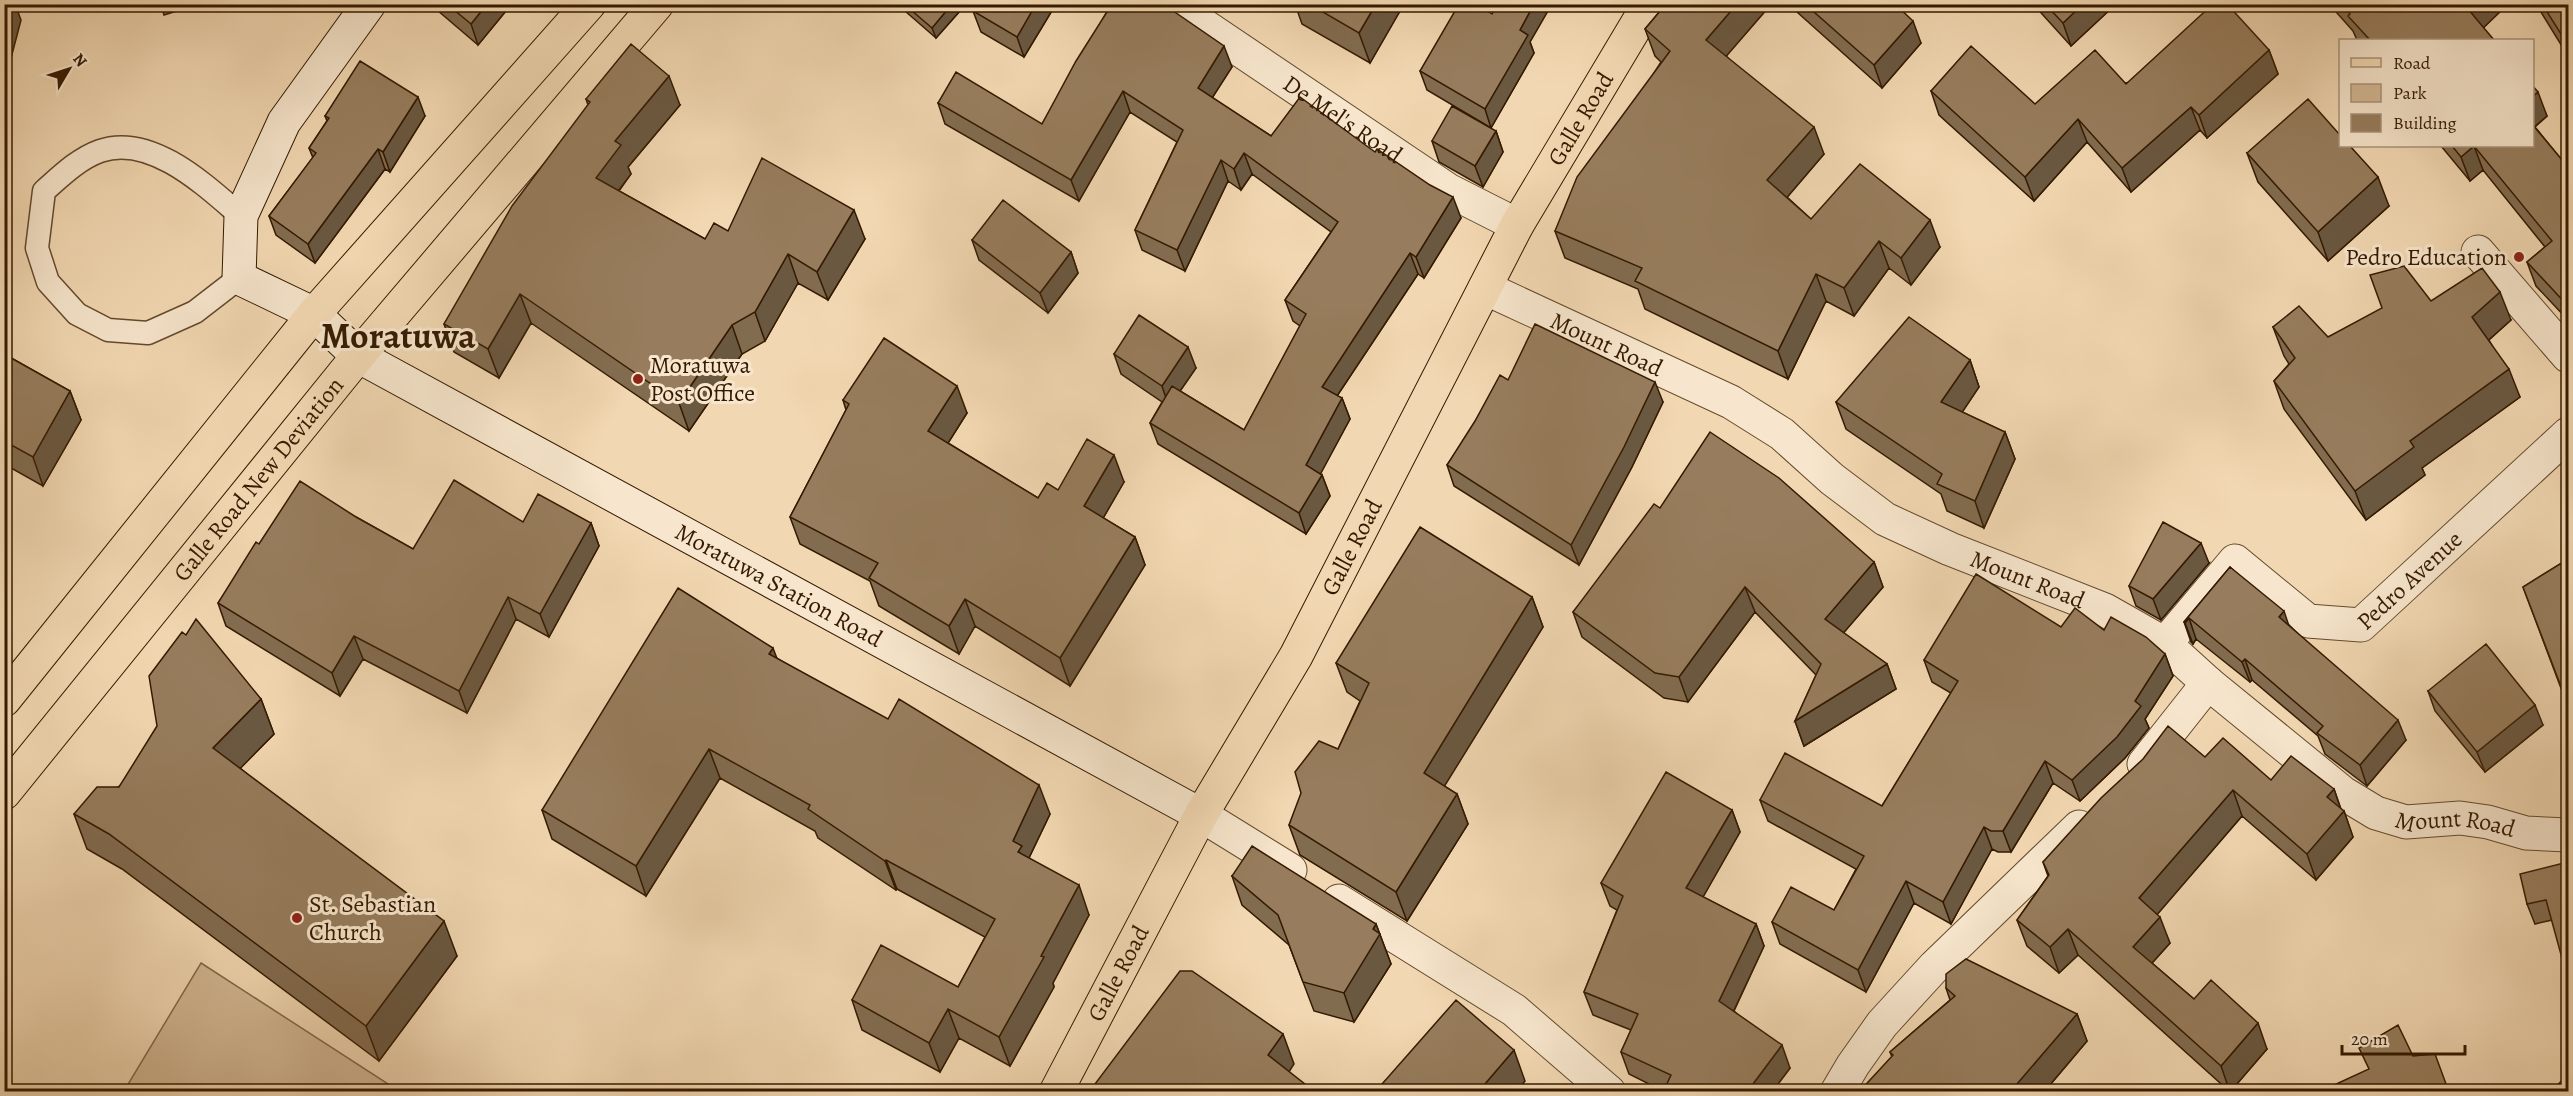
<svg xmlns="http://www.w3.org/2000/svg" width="2573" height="1096" font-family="Alegreya,serif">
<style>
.green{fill:#d2b894;stroke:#83694a;stroke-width:1.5}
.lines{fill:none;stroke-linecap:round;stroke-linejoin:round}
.lane-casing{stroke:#644a2c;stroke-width:25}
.street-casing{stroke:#644a2c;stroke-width:35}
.secondary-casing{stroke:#341a00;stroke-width:35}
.primary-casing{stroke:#341a00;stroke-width:35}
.highway-casing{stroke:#341a00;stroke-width:35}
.lane{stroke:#f7e6cd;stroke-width:22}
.street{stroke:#f7e6cd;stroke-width:33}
.secondary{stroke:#f7e6cd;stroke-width:33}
.primary{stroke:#f2d8b2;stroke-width:33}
.highway{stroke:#f2d8b2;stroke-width:33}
.wall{fill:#826c50;stroke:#341a00;stroke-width:1.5}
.shaded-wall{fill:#6a5841;stroke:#341a00;stroke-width:1.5}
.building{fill:#977d5d;stroke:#341a00;stroke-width:1.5}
.poi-dot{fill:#8f2418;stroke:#f7e6cd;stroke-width:2}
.labels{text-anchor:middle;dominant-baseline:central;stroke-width:6;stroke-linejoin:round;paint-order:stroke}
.street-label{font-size:24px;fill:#341a00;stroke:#f7e6cd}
.poi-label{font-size:24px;fill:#341a00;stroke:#f7e6cd;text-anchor:start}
.town-label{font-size:36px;font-weight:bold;fill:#341a00;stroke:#f7e6cd}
</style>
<rect width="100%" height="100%" fill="#f2d8b2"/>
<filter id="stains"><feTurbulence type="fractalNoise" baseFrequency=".00333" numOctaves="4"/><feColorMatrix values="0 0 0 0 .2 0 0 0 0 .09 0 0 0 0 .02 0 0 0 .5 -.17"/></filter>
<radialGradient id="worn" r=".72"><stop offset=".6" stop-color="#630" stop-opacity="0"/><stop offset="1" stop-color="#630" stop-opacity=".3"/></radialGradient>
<path class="green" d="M201,963L399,1091H124Z"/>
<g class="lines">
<g class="lane-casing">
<path id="lane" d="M239,278L195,312L148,333L108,330L77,314L48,282L37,248L44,191C61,176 78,159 100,151C151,133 206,186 241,216"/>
</g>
<g class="street-casing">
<g id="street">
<path id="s1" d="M1172,4L1448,190L1517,225"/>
<path d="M2478,252L2568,356"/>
<path id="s2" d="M1485,288L1731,402L1782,434L1832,479L1885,519L1950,549L2105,610L2165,644L2208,683L2343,793L2376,813L2406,822L2460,818L2488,822L2526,833L2568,835"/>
<path id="s3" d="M2165,644L2235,561L2308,621L2361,625L2568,434"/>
<path d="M2144,764L2208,683"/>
<path d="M1201,815L1290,870"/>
<path d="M1339,901L1514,1010L1609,1092"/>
<path d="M1837,1092L1853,1065L1882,1024L1935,966L2079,827"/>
</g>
</g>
<g class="secondary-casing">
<g id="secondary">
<path id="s4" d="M369,4L284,122L241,216L239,278L314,314L358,356L1201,815"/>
</g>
</g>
<g class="primary-casing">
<g id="primary">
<path d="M4,700L314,314L589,4"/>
<path id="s5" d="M4,793L358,356L657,4"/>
</g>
</g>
<g class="highway-casing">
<g id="highway">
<path id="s6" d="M1056,1092L1201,815L1296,656L1517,225L1649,4"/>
</g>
</g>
<use href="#lane" class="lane"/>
<use href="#street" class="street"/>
<use href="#secondary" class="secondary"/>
<use href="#primary" class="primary"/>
<use href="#highway" class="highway"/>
</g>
<path class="wall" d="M161,4H199L164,15Z
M430,4H510V6L478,45Z
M897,4H956L959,12L936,38Z
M977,4H1056L1024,57L981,32L973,11Z
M1098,4H1163L1232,67L1212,98L1271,136L1461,218L1424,278L1418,274L1337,396L1342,398L1350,419L1320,474L1322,475L1330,496L1306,534L1158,444L1150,423L1162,402L1121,374L1114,354L1196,368L1180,391L1244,430L1300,326L1293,321L1285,300L1331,232L1252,174L1241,190L1228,181L1185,271L1142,250L1135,230L1177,142L1130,112L1079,201L945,124L938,103L1042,124L1108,10Z
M1295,4H1404L1370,63L1302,24Z
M1666,4H1766L1767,9L1726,56L1824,154L1787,197L1811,219L1940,247L1911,285L1889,268L1854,316L1826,301L1788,379L1645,309L1638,289L1565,258L1555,231L1661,62L1655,56L1645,29Z
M1788,4H1895L1921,43L1882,88Z
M2033,4H2116L2071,46Z
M2329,4H2508L2483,28L2494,40H2357L2353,31Z
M2536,4H2568V56Z
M1530,42L1534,53L1491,128L1427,90L1420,71Z
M2269,50L2278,74L2207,138L2200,130L2131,192L2087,142L2034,201L1939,115L1931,91L2035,104Z
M2532,85L2547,116L2535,127L2562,160L2568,156V320L2536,286L2527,262L2545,247L2483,170L2470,181L2441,146H2532Z
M586,99L680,105L628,167L631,174L619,191L705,239L728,231L865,239L828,300L798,283L765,341L742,354L689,431L531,323L499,378L454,352L444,324L588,105Z
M325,116H425L390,172L385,169L315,263L276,235L269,216L313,158L309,148L327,121Z
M1496,131L1503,152L1483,187L1439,162L1432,141Z
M2247,153L2389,206L2328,261L2258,182Z
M972,240L1071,252L1078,273L1048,313L979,260Z
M2431,301L2511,320L2489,340L2520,397L2422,468L2425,475L2366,520L2284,409L2274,381L2289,364L2284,356L2273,327L2328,337Z
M4,354L70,391L81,420L43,486L4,464Z
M1970,360L1979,387L1962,412L2005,432L2015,459L1984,528L1947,511L1941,494L1846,429L1836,402Z
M1508,380L1663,402L1632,467L1579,565L1454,486L1447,465Z
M843,400L967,413L948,443L1038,498L1058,490L1124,482L1103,518L1135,537L1145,565L1070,686L975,626L959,654L879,606L870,581L800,544L790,517L846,410Z
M1660,508L1874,562L1883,587L1843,633L1887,664L1896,689L1804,746L1795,721L1816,675L1755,612L1688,702L1664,698L1582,637L1573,612Z
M356,517L413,549L523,522L591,523L599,546L549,637L516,619L467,713L363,659L340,696L226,626L218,603L259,544Z
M2568,559V707L2523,587Z
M2209,563L2161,620L2136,606L2129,586Z
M2230,567L2406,740L2367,786L2325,754L2318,736L2252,680L2250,682L2196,639L2193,644L2191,642L2184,622Z
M1532,597L1543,627L1444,786L1457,794L1468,824L1407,921L1300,855L1289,825L1338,749L1360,701L1347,692L1336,663Z
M2061,627L2104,630L2165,654L2173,676L2145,719L2149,728L2125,758L2080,801L2053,783L2011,852H1998L1992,849L1951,924L1914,903L1866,992L1780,944L1772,922L1834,910L1856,869L1768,821L1760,800L1882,806L1951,693L1932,682L1924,660Z
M776,658L1050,814L1029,858L1089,915L1053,983L1054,987L1010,1066L959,1038L940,1072L862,1030L852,1000L958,987L985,937L897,889L896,890L818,838L815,831L720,778L646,896L552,839L542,810Z
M2428,691L2543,725L2485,772L2435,711Z
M261,699L274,734L240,768L457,956L379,1061L122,869L87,849L74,814Z
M2205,757L2271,780L2334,789L2341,809L2344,811L2353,837L2316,880L2242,816L2157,914L2170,943L2152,963L2194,999L2267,1049L2230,1092L2078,955L2059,973L2027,946L2017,920L2048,876L2043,862Z
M1732,810L1740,832L1703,897L1756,924L1764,946L1734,1011L1790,1068L1772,1092H1665L1629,1074L1621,1052L1631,1030L1593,1015L1584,992L1617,910L1610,906L1601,883Z
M2568,862L2552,920L2535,924L2527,904Z
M1232,876L1376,924L1391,964L1354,1022L1314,1011L1289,945L1242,905Z
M1946,988L2077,1014L2087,1041L2044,1092H1859L1892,1057L1890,1052L1950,1000Z"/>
<path class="shaded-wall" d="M8,4H15L21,20L4,85V19Z
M487,4H510V6L478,45L471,24Z
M952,4H956L959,12L936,38L932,28Z
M1036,4H1056L1024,57L1017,37Z
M1376,4H1404L1370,63L1359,33Z
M1534,4H1552L1530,42L1534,53L1491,128L1485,109L1520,30Z
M1737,4H1766L1767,9L1716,68L1706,40Z
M2083,4H2116L2071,46L2063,23Z
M2473,4H2508L2477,34L2468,9Z
M1913,21L1921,43L1882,88L1874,65Z
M1224,46L1232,67L1205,109L1198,88Z
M2269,50L2278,74L2207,138L2199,115Z
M669,76L680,105L628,167L631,174L606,207L596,178L615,141Z
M1123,91L1130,112L1079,201L1071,180Z
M2538,92L2547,116L2532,129V97Z
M418,97L425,116L390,172L383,152Z
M2191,107L2200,130L2131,192L2122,168Z
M2078,119L2087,142L2034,201L2025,177Z
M1814,127L1824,154L1778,208L1767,180Z
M1496,131L1503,152L1483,187L1475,166Z
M2474,146L2483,170L2470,181L2461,157Z
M378,149L385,169L315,263L308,244Z
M1244,153L1252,174L1241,190L1234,169Z
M1221,160L1228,181L1185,271L1177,250Z
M2378,177L2389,206L2328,261L2318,232Z
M1453,197L1461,218L1424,278L1416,257Z
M854,210L865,239L828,300L817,272Z
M1930,220L1940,247L1911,285L1901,258Z
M1879,241L1889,268L1854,316L1844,288Z
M1071,252L1078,273L1048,313L1040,293Z
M1410,253L1418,274L1329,408L1322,387Z
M788,254L798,283L765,341L755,312Z
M1816,274L1826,301L1788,379L1778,351Z
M2500,292L2511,320L2483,345L2472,317Z
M520,294L531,323L499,378L488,349Z
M732,325L742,354L689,431L679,403Z
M1188,347L1196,368L1169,407L1162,386Z
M1970,360L1979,387L1951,429L1941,402Z
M2509,369L2520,397L2422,468L2425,475L2366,520L2355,491L2410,441Z
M1655,382L1663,402L1632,467L1579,565L1571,545Z
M957,386L967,413L938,459L928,431Z
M70,391L81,420L43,486L33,457Z
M1342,398L1350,419L1314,486L1306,465Z
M2005,432L2015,459L1984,528L1975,501Z
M1114,455L1124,482L1094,534L1084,506Z
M1322,475L1330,496L1306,534L1299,513Z
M591,523L599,546L549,637L540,614Z
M1135,537L1145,565L1070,686L1060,658Z
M2201,543L2209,563L2161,620L2153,599Z
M1874,562L1883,587L1834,644L1825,619Z
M1745,587L1755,612L1688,702L1679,677Z
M508,597L516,619L467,713L459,691Z
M1532,597L1543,627L1434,803L1424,773Z
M965,599L975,626L959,654L949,626Z
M2284,611L2291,632L2279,617Z
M2189,618L2196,639L2193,644L2185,623Z
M354,636L363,659L340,696L332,673Z
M773,648L784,677L769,654Z
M2165,654L2173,676L2145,719L2149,728L2125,758L2080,801L2072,780L2135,701Z
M2245,659L2252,680L2250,682L2242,662Z
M1887,664L1896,689L1804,746L1795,721Z
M261,699L274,734L226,783L213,748Z
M2535,705L2543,725L2485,772L2477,752Z
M2398,720L2406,740L2367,786L2360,765Z
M709,749L720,778L646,896L636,866Z
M2045,761L2053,783L2011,852L2003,831Z
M1039,785L1050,814L1027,862L1032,875L1013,841Z
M2334,789L2342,813L2344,811L2353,837L2316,880L2307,854L2327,797Z
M2233,790L2242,816L2149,924L2139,898Z
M1457,794L1468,824L1407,921L1396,892Z
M1732,810L1740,832L1695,911L1686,888Z
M1984,827L1992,849L1951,924L1943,902Z
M886,860L897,889L896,890L885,861Z
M1906,881L1914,903L1866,992L1858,970Z
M1079,885L1089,915L1053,983L1054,987L1010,1066L999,1037L1041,956Z
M2160,917L2170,943L2143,973L2133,947Z
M444,921L457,956L379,1061L366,1026Z
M1376,924L1391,964L1354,1022L1344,993Z
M1756,924L1764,946L1728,1023L1719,1001Z
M2068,929L2078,955L2059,973L2050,947Z
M948,1009L959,1038L940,1072L929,1043Z
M2077,1014L2087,1041L2044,1092H2009Z
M2258,1023L2267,1049L2230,1092L2221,1066Z
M1283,1034L1294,1064L1280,1086L1268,1055Z
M1782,1045L1790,1068L1772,1092H1747Z
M1514,1050L1525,1081L1516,1092H1478Z"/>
<path class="building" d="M4,4H8L4,19Z
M447,4H487L471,24Z
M904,4H952L932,28Z
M977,4H1036L1017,37L973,11Z
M1112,4H1163L1224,46L1198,88L1271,136L1300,97L1375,152L1377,149L1430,185L1453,197L1416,257L1410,253L1322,387L1342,398L1306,465L1322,475L1299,513L1150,423L1172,386L1244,430L1306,314L1285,300L1338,222L1244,153L1234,169L1221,160L1177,250L1135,230L1183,130L1123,91L1071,180L938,103L956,72L1042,124L1076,61Z
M1309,4H1376L1359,33Z
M1459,4H1477L1492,14L1497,4H1534L1520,30L1528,35L1485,109L1420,71Z
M1666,4H1737L1706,40L1814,127L1767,180L1811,219L1860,164L1930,220L1901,258L1879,241L1844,288L1816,274L1778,351L1635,281L1642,268L1555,231L1577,177L1670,51L1645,29Z
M1805,4H1895L1913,21L1874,65Z
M2045,4H2083L2063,23Z
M2213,4H2227L2269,50L2199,115L2191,107L2122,168L2078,119L2025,177L1931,91L1971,46L2035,104L2095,50L2126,84Z
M2342,4H2473L2468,9L2494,40H2370L2348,16L2350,14Z
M2542,4H2568V45Z
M631,44L669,76L615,141L621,145L596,178L705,239L714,223L728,231L762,158L854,210L817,272L788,254L755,312L732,325L679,403L520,294L488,349L444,324L512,206L590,102L586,99Z
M360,61L418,97L383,152L378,149L308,244L269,216L316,153L309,148L329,118L325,116Z
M2532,85L2538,92L2532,97Z
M2308,99L2340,135V146H2350L2378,177L2318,232L2247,153Z
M1452,106L1496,131L1475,166L1432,141Z
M2532,124L2562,160L2568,156V306L2527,262L2552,241L2474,146L2461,157L2452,146H2532Z
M1003,200L1071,252L1040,293L972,240Z
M2404,266L2431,301L2482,268L2500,292L2472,317L2509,369L2410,441L2414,447L2355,491L2274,381L2295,358L2273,327L2299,306L2328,337L2382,308L2370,275Z
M1139,315L1188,347L1162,386L1114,354Z
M1909,317L1970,360L1941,402L2005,432L1975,501L1937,484L1942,474L1836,402Z
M1535,324L1655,382L1624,447L1571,545L1447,465L1475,421L1500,375L1508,380Z
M884,338L957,386L928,431L1038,498L1047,483L1058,490L1087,439L1114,455L1084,506L1135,537L1060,658L965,599L949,626L869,578L878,563L790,517L849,404L843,400Z
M4,354L70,391L33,457L4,441Z
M1710,432L1779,478L1874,562L1825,619L1887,664L1795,721L1821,664L1745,587L1679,677L1655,673L1573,612L1654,504L1660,508Z
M454,480L523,522L538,494L591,523L540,614L508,597L459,691L354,636L332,673L218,603L256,542L259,544L300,481L356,517L413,549Z
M2163,522L2201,543L2153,599L2129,586Z
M1420,527L1532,597L1424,773L1457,794L1396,892L1289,825L1301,793L1295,772L1319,741L1338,749L1369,683L1336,663Z
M2568,559V697H2565L2523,587Z
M2230,567L2284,611L2279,617L2398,720L2360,765L2317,733L2323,726L2245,659L2242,662L2189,618L2185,623L2184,622Z
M1976,574L2061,627L2075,608L2104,630L2111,617L2146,637L2165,654L2135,701L2141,706L2117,737L2072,780L2045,761L2003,831H1991L1984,827L1943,902L1906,881L1858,970L1772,922L1791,887L1834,910L1864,856L1760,800L1785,753L1882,806L1958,681L1924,660Z
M678,588L773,648L769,654L888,719L899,699L1039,785L1013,841L1022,846L1018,852L1079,885L1041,956L1044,957L999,1037L948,1009L929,1043L852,1000L881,945L958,987L995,919L886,860L885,861L808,809L810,805L709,749L636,866L542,810Z
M196,619L261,699L213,748L444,921L366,1026L109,834L74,814L97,787H119L157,726L149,676L182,632L186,635Z
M2486,644L2535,705L2477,752L2428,691Z
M2168,726L2205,757L2223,738L2271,780L2291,756L2334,789L2327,797L2344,811L2307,854L2233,790L2139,898L2160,917L2133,947L2194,999L2211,980L2258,1023L2221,1066L2068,929L2050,947L2017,920L2049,875L2043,862L2101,798L2143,759Z
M1666,772L1732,810L1686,888L1756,924L1719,1001L1782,1045L1747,1092H1667L1664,1090L1671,1075L1621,1052L1638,1014L1584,992L1623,896L1601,883Z
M1252,846L1376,924L1373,929L1380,934L1344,993L1303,982L1278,915L1232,876Z
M2568,862V980L2546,900L2527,904L2520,874Z
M1966,959L2077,1014L2017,1084L2009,1092H1859L1893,1055L1890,1052L1955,996L1946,988V974Z
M1180,971H1192L1283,1034L1268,1055L1315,1092H1089Z
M1456,1000L1514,1050L1478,1092H1375Z
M2398,1025L2413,1056L2435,1054L2449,1092H2319L2369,1069L2359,1048Z
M2568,1074V1092H2551Z
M509,1088L514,1092H506Z"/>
<g class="poi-dot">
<circle cx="2519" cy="257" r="6"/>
<circle cx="638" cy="379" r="6"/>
<circle cx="297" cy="918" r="6"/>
</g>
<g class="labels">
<g class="street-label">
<text stroke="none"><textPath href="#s1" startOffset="206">De Mel's Road</textPath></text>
<text stroke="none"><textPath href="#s6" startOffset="1106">Galle Road</textPath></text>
<text stroke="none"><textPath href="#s2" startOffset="134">Mount Road</textPath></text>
<text stroke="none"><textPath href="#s5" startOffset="404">Galle Road New Deviation</textPath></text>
<text stroke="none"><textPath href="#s6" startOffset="620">Galle Road</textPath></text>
<text stroke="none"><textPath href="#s3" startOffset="322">Pedro Avenue</textPath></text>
<text stroke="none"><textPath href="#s2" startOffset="620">Mount Road</textPath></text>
<text stroke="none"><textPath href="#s4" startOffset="934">Moratuwa Station Road</textPath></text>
<text stroke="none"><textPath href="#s2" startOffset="1124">Mount Road</textPath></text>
<text stroke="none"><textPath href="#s6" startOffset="134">Galle Road</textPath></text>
</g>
<g class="poi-label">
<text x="2507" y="257" text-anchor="end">Pedro Education</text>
<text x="650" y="365">Moratuwa<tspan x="650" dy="28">Post Office</tspan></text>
<text x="309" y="904">St. Sebastian<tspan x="309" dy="28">Church</tspan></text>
</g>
<g class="town-label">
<text x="398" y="335">Moratuwa</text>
</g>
</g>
<rect width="2573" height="1096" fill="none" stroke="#f2d8b2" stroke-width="24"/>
<rect x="6" y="6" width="2561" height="1084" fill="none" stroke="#341a00" stroke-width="3"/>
<rect x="12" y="12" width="2549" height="1072" fill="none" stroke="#341a00" stroke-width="1.5"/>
<rect x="2339" y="39" width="195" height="108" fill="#f7e6cd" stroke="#a9947b" stroke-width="1.5"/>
<rect x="2351" y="58" width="30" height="9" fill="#f2d8b2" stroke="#a9947b" stroke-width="1.5"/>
<text x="2393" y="69" font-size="18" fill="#341a00">Road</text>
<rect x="2351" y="84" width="30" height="18" fill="#d2b894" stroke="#a9947b" stroke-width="1.5"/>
<text x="2393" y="99" font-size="18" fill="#341a00">Park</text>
<rect x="2351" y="114" width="30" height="18" fill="#977d5d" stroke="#a9947b" stroke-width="1.5"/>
<text x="2393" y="129" font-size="18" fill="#341a00">Building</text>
<g transform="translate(69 69) rotate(51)" stroke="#f7e6cd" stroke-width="4.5" paint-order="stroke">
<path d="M0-4.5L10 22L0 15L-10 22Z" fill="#341a00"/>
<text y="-9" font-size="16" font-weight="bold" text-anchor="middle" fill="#341a00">N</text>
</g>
<path d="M2342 1045v9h123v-9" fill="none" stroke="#341a00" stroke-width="3"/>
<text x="2351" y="1045" font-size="18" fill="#341a00" stroke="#f7e6cd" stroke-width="4.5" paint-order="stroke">20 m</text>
<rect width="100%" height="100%" filter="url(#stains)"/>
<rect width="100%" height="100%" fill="url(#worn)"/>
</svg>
